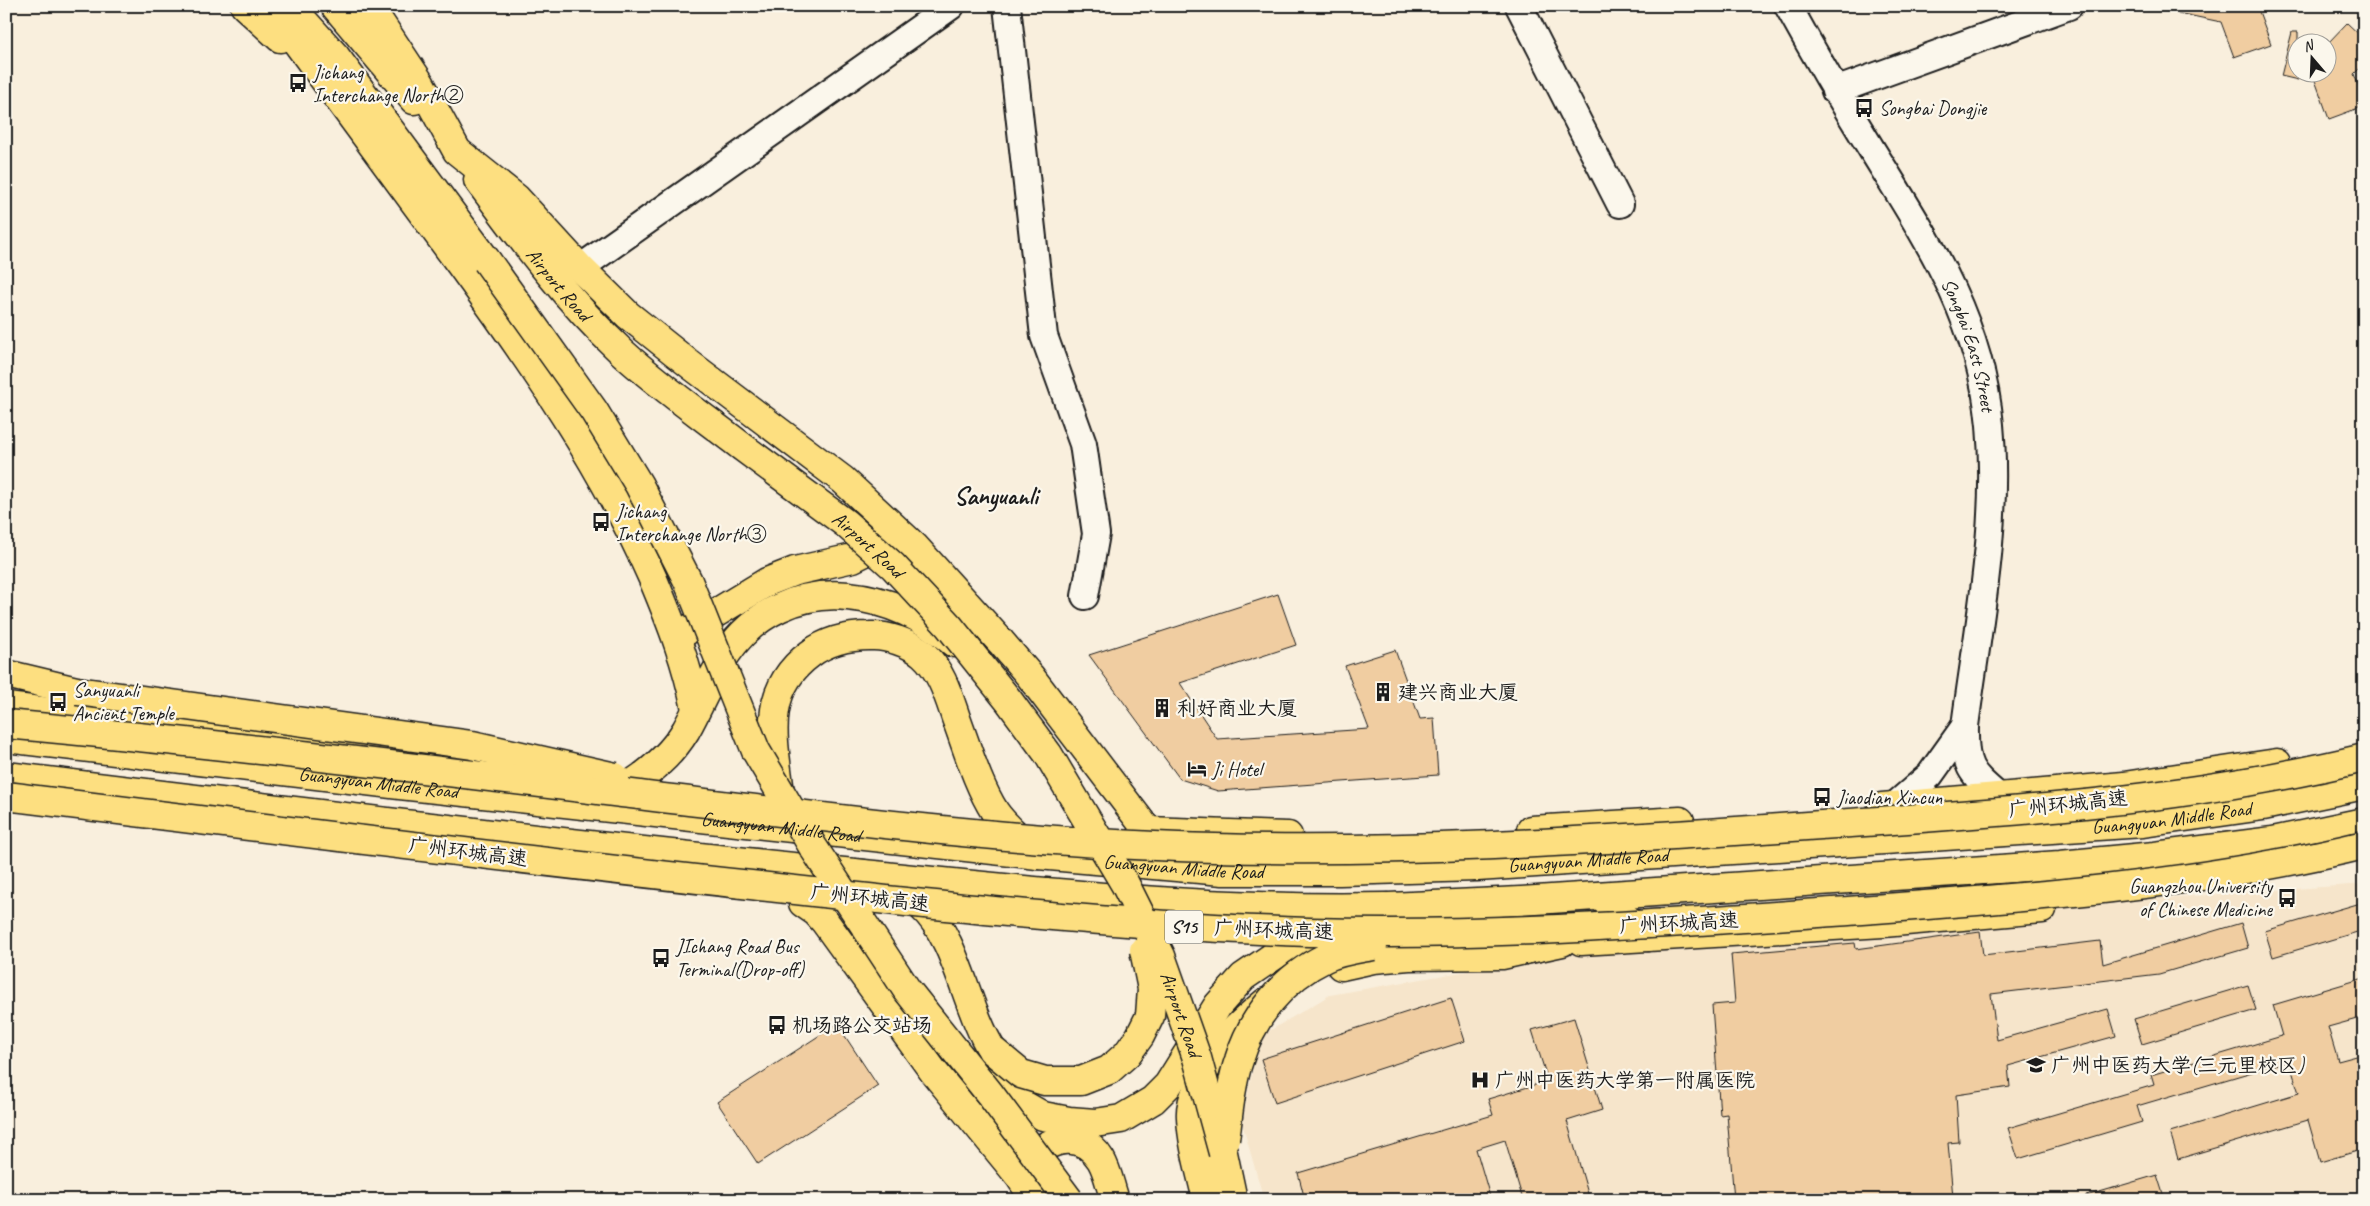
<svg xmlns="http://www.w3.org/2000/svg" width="2370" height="1206" font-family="Caveat,'LXGW WenKai TC',sans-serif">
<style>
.built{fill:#f6e5cb}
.building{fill:#f0cda1;stroke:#1c1c1c}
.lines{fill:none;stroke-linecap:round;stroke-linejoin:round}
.minor-casing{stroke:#1c1c1c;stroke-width:30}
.major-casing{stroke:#1c1c1c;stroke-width:31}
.highway-casing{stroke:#1c1c1c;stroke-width:31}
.minor{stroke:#fbf7ec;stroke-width:26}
.major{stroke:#fddf80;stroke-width:28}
.highway{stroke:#fddf80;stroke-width:28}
.highway-bridge-casing{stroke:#1c1c1c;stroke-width:31;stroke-linecap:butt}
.highway-bridge{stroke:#fddf80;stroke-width:28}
.labels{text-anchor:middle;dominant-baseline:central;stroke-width:4.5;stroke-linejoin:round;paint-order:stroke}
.shield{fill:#fbf7ec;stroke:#5f5e5a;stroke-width:1}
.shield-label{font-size:19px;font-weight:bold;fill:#1c1c1c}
.poi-label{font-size:20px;fill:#1c1c1c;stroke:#fbf7ec;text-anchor:start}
.street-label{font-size:20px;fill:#1c1c1c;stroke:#fbf7ec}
.district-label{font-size:25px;font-weight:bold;fill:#1c1c1c;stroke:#fbf7ec}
</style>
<rect width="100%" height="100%" fill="#f9efdd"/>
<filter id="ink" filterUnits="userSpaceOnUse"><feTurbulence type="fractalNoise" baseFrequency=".02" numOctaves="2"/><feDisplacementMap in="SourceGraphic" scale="10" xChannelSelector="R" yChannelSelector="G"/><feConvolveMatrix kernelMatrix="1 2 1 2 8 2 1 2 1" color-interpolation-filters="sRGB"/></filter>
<g filter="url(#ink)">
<path class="built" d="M2364,884V1200H1264L1242,1123L1259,1037L1330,995L1697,931Z"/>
<path class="building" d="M2179,6H2257L2271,44L2234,57L2221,22L2178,13Z
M2347,23L2364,39V64L2354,74L2364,99V106L2329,119L2312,72H2328V43Z
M2292,32H2298V80L2281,76Z
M1278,594L1296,645L1180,683L1217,739L1369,729L1345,666L1395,650L1420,719L1434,718L1438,775L1218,791L1180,779L1089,655Z
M2364,902V930L2273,957L2265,931Z
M2241,923L2248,948L2159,974L1991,994L1997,1040L2108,1009L2116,1036L2008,1066L2010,1087L1956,1095L1959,1142L1948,1143L1953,1197L1918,1200H1734L1727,1114L1720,1115L1712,1005L1735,1003L1731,954L1855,943L1856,949L1980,932L1983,955L2100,941L2103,964Z
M2364,978V1017L2328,1027L2338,1061L2364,1054V1149L2320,1162L2308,1120L2178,1159L2170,1132L2299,1093L2289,1061L2137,1106L2142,1122L2018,1159L2008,1128L2154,1085L2151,1075L2282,1036L2273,1005Z
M2248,985L2256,1010L2142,1044L2134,1019Z
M1451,998L1465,1041L1275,1103L1261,1059Z
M1574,1018L1602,1110L1567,1121L1589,1197L1581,1200H1523L1505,1140L1476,1149L1491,1200H1305L1298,1173L1493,1115L1488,1099L1548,1081L1532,1030Z
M837,1024L878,1086L758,1164L717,1102Z
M2157,1175L2165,1200H2086V1196Z"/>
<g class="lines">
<g class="minor-casing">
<g id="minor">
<path d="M1007,6L1044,336L1083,444L1096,534L1085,596"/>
<path d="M1519,6L1620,204"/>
<path id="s1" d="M1788,6C1815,55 1843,103 1872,150C1927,239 1980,318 1990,425C1999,526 1978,627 1965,726C1964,768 1970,772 2000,798"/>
<path d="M1835,91L2069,6"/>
<path d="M580,268L951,6"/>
<path d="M1894,806L1930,775L1965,726"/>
</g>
</g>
<g class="major-casing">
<g id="major">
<path d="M6,707L438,757"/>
<path id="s2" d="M6,738L400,785L1038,855"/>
<path d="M6,776C285,810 564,844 844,872C1024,890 1203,911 1385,907"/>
<path d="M1882,807L2124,786L2277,763"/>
<path d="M1531,830L1680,821"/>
<path d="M1148,831L1288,836"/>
<path d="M1600,896L1648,937"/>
<path d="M1581,941L1883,923L2042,909"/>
</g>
</g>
<g class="highway-casing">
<g id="highway">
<path d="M245,6L280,38"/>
<path d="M270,6C333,92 397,178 460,264C533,364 603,465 653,579C671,622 687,663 696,709"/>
<path d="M290,6L336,57L487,261"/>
<path d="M335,6L414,100"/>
<path d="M369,6L420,83L457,151L516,198L580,268L628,315L692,366L843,480L914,546L1001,642L1030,676L1148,831L1159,842L1177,854"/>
<path id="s3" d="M478,180C523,241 567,301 622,352C659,386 701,415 741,446"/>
<path d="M683,633L767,582L795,571L853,558L869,550L889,533"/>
<path d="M6,674L77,691"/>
<path d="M632,784C653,770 673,752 686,730C700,705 711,677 727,653C754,613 800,591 848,596C889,600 923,616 954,643"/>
<path id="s4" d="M780,793C774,741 760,691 810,654C828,640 849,636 870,636C887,635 910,643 923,654C942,671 949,698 957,721C968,751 978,785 995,812C1006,828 1024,842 1038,855L1223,871H1340L1477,867L2143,823L2263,806L2364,785"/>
<path d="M863,874C884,883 905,892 922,907C957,938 966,1009 992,1050"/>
<path d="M803,903L816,912L825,922L933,1071L1020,1177L1035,1200"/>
<path d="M1341,966L1373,959L1409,956L1502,955L1562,942"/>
<path d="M979,1071L1013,1099L1043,1116L1069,1121L1095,1123L1121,1119L1153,1100L1168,1085L1218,1005L1243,977L1284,949L1307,937L1389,907L1521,901L2060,865L2155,856L2273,841L2364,822"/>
<path d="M1223,1153L1233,1200"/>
<path d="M1022,1173C1036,1141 1079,1124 1101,1160C1108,1172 1110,1186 1115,1200"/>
<path d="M1207,1200C1201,1173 1192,1144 1191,1117C1190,1105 1195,1095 1199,1084C1214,1046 1236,1027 1266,1002"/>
</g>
</g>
<use href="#minor" class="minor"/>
<use href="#major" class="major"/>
<use href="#highway" class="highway"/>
<g class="highway-bridge-casing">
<g id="highway-bridge">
<path d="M487,261L594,411L639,485L688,581L756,751L813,847L907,990L990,1094L1069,1200"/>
<path id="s5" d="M741,446L845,523L893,566L949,626L1009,701L1048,754L1125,884L1161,956L1197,1058L1223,1153"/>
<path d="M77,691L472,745L615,777"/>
<path d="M6,724C212,743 417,768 622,793C799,814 976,838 1155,846C1377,856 1599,841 1821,825C2002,813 2186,801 2364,758"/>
<path d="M6,796C255,827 503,858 751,885C937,906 1122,926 1309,932C1484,937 1659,924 1833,912C2011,899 2190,887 2364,845"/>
<path d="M992,1050L1021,1074L1045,1081H1081L1109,1070L1127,1054L1140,1036L1150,1016L1152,989L1144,950"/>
<path d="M1225,1139C1229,1113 1230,1086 1239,1060C1252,1017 1283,978 1325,958C1340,951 1357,949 1373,946"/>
</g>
</g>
<use href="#highway-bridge" class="highway-bridge"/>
</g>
</g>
<defs>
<g id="bus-bare" transform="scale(1.5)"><path d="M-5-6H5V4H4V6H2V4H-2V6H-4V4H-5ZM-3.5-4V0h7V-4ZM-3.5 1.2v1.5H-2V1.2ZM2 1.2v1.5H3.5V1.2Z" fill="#1c1c1c" stroke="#fbf7ec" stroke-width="2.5" paint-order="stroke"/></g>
<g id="building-bare" transform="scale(1.5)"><path d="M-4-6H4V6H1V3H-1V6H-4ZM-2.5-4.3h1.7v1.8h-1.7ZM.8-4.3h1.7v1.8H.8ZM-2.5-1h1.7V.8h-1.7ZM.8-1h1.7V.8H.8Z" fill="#1c1c1c" stroke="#fbf7ec" stroke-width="2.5" paint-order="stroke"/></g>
<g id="hotel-bare" transform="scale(1.5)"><path d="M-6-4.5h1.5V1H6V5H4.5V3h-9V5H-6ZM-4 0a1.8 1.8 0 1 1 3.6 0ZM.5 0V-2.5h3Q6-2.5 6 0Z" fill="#1c1c1c" stroke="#fbf7ec" stroke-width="2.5" paint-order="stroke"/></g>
<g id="university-bare" transform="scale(1.5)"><path d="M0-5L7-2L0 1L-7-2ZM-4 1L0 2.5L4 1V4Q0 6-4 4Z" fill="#1c1c1c" stroke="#fbf7ec" stroke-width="2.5" paint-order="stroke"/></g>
<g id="hospital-bare" transform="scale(1.5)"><path d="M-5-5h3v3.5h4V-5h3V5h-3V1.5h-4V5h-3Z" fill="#1c1c1c" stroke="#fbf7ec" stroke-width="2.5" paint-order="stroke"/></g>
</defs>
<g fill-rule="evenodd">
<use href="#bus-bare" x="298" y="83"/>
<use href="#bus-bare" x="1864" y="108"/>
<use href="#bus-bare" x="601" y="522"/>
<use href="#building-bare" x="1383" y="692"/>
<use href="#bus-bare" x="58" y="702"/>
<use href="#building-bare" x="1162" y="708"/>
<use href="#hotel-bare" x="1197" y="769"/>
<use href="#bus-bare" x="1822" y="797"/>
<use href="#bus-bare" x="2287" y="898"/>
<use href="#bus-bare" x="661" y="958"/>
<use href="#bus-bare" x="777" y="1025"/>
<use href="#university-bare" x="2036" y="1065"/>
<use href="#hospital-bare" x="1480" y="1080"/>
</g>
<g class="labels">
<rect class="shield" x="1165" y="910.5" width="38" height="33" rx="4"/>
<g class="shield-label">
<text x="1184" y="927">S15</text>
</g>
<g class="poi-label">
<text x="313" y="72">Jichang<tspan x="313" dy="23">Interchange North②</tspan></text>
<text x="1879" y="108">Songbai Dongjie</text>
<text x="616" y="511">Jichang<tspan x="616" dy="23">Interchange North③</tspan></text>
<text x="73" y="690">Sanyuanli<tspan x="73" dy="23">Ancient Temple</tspan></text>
<text x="1398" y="692">建兴商业大厦</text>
<text x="1177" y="708">利好商业大厦</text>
<text x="1212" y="769">Ji Hotel</text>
<text x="1837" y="797">Jiaodian Xincun</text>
<text x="2272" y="886" text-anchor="end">Guangzhou University<tspan x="2272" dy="23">of Chinese Medicine</tspan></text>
<text x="676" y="946">JIchang Road Bus<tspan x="676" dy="23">Terminal(Drop-off)</tspan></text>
<text x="792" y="1025">机场路公交站场</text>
<text x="2051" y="1065">广州中医药大学(三元里校区)</text>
<text x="1495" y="1080">广州中医药大学第一附属医院</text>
</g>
<g class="street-label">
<text stroke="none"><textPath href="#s3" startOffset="132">Airport Road</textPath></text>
<text stroke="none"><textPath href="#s1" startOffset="386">Songbai East Street</textPath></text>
<text stroke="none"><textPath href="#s5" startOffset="161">Airport Road</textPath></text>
<text stroke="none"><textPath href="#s2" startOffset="375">Guangyuan Middle Road</textPath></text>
<text transform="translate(2068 804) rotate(-6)">广州环城高速</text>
<text stroke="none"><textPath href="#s4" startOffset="1644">Guangyuan Middle Road</textPath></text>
<text stroke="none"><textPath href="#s2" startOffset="780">Guangyuan Middle Road</textPath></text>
<text transform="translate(468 852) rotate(7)">广州环城高速</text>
<text stroke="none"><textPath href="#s4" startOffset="1059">Guangyuan Middle Road</textPath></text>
<text stroke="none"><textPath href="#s4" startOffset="654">Guangyuan Middle Road</textPath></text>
<text transform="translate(870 898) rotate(6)">广州环城高速</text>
<text transform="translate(1679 923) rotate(-3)">广州环城高速</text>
<text transform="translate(1274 930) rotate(2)">广州环城高速</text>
<text stroke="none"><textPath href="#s5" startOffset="731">Airport Road</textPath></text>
</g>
<g class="district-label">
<text x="996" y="496">Sanyuanli</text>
</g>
</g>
<rect width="2370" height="1206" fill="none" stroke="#fbf7ec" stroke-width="25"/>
<rect x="12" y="12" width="2345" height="1181" fill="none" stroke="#1c1c1c" stroke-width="2" filter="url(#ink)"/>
<g transform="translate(2312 58) rotate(341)"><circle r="24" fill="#fbf7ec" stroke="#a29f99"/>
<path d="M0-4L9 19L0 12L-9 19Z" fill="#1c1c1c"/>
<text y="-8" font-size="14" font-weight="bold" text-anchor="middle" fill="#1c1c1c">N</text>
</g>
</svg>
